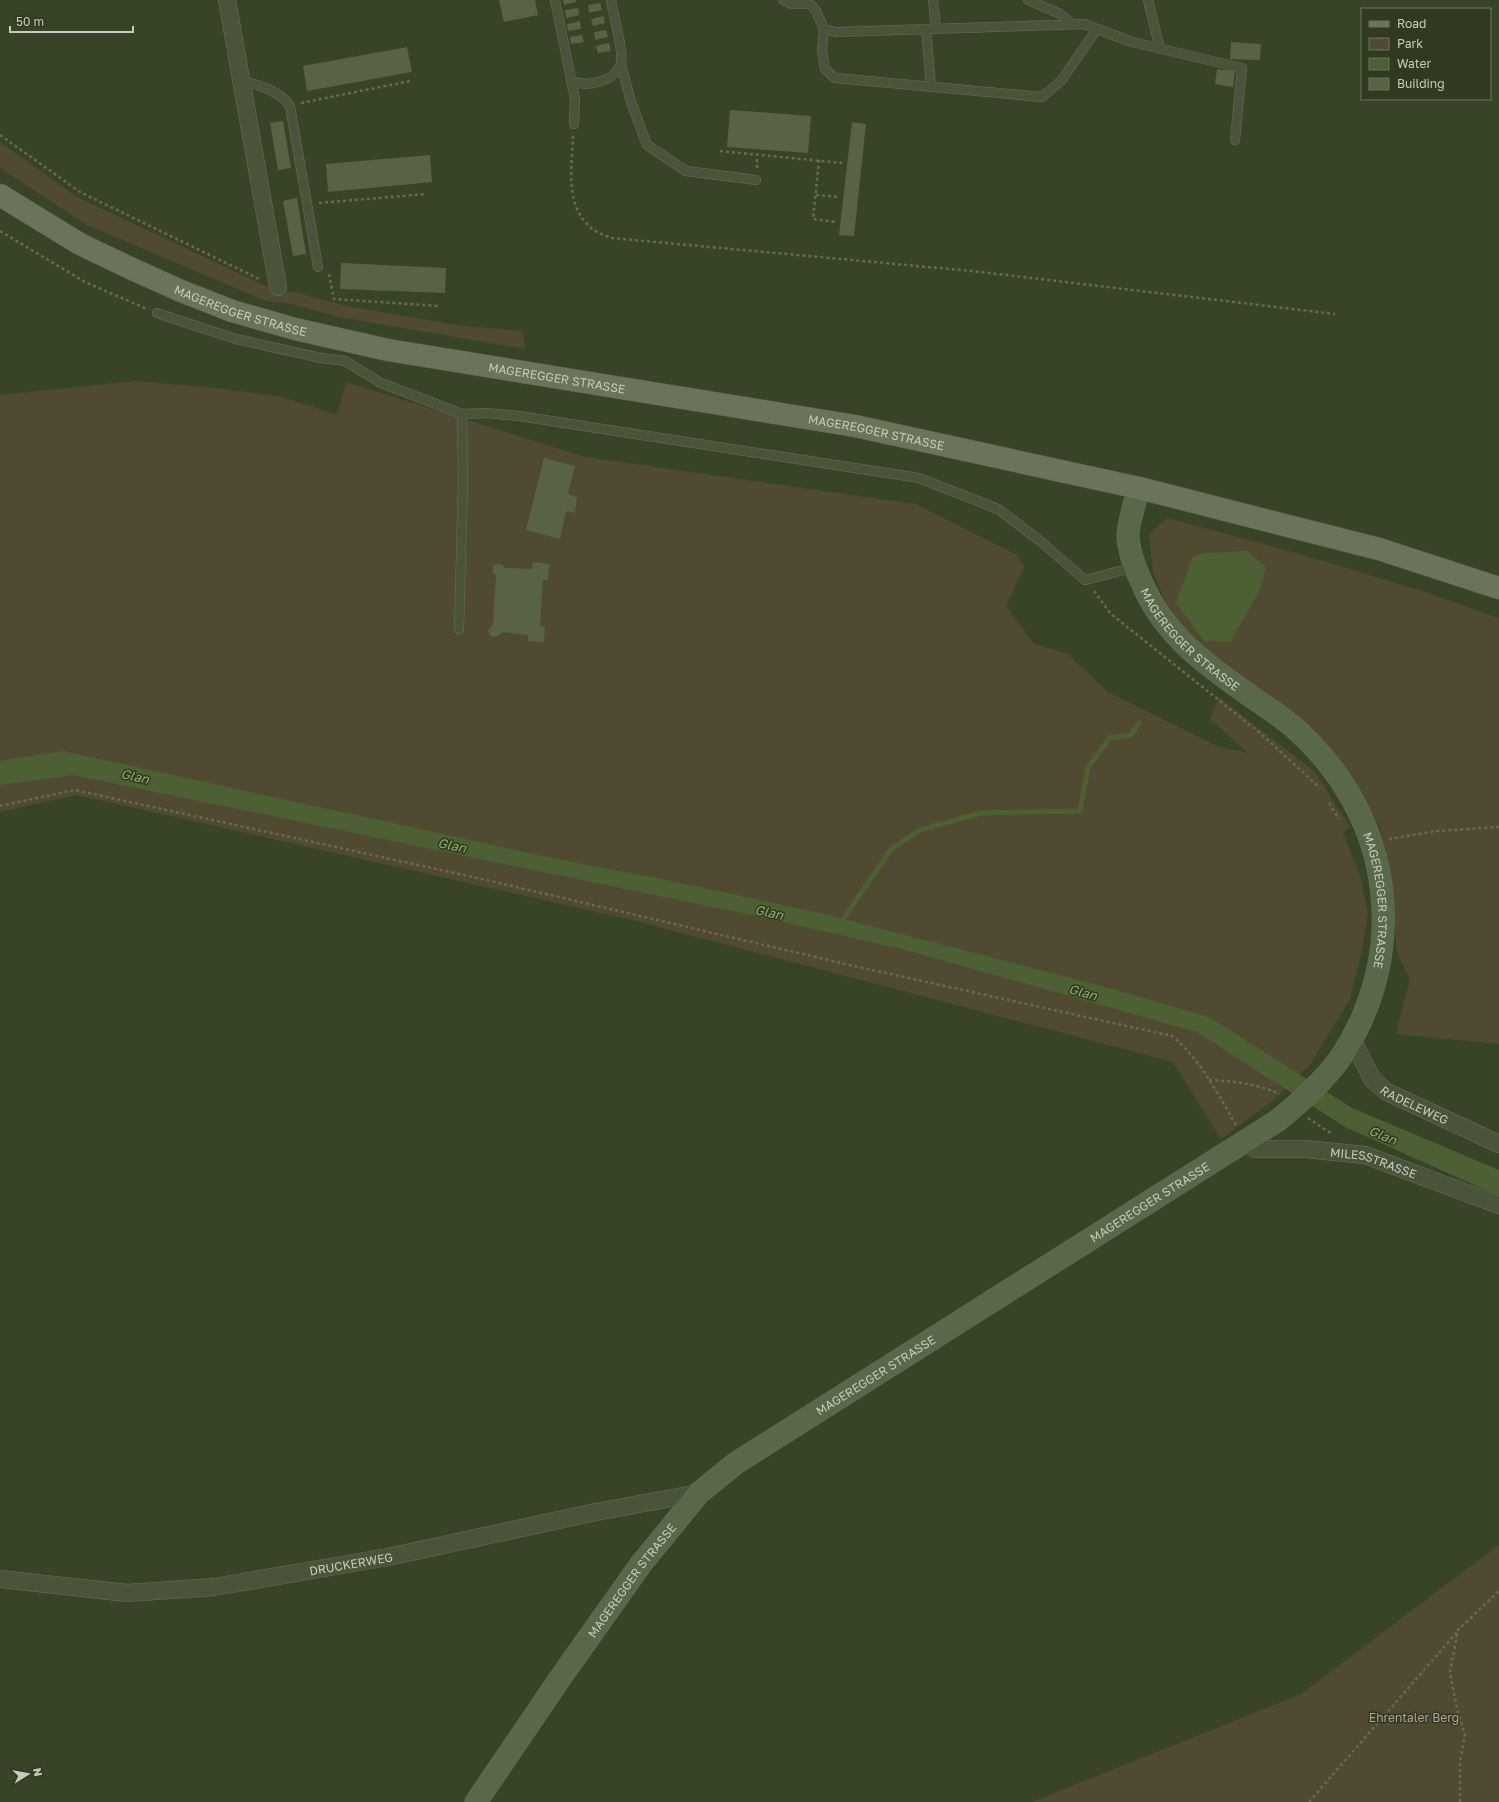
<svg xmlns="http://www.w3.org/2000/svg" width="1499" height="1802" font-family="'Golos Text',sans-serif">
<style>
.green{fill:#504a33}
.water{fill:#4d6033}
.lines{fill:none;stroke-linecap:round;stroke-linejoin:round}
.stream{stroke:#4d6033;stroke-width:5}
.building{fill:#576344}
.lane-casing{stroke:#67715b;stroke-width:10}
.street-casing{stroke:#67715b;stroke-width:18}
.secondary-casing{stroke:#67715b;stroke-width:23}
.primary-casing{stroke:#566049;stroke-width:23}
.path{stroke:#696951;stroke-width:2.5;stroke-dasharray:3 3;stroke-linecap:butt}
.lane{stroke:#4a543c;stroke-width:9}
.street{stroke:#4a543c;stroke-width:17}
.secondary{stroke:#59674a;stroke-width:22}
.primary{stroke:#69745a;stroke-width:22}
.secondary-bridge-casing{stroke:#67715b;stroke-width:23;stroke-linecap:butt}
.secondary-bridge{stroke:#59674a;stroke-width:22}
.labels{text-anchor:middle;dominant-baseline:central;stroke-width:3;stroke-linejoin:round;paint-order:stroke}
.street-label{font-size:12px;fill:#c4cdba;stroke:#2f3a21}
.park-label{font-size:12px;fill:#bb9e9c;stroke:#2f3a21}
.water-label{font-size:13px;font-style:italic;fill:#94ac73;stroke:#2f3a21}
</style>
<rect width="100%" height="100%" fill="#384428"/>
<path class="green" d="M0,142L77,197L276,291L295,292L342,305L462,326L523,331L525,349L338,317L291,304L266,301L87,225L0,168Z
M135,381L216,388L282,397L337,415L346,382L586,457L916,504L1017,555L1024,567L1006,606L1034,644L1068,654L1108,692L1219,747L1248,753L1210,719L1219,697L1315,772L1350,827L1343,833L1360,875L1368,914L1362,950L1350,999L1309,1066L1272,1101L1221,1139L1173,1062L632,920L77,795L0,812V395Z
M1167,518C1279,548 1391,578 1499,618V1044L1396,1034L1410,979L1397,952L1389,863L1379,825L1329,747L1175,625L1153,573L1149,534Z
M1499,1545V1802H1032L1301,1694Z"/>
<path class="water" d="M1247,551L1266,567L1259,592L1230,642L1204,641L1176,603L1192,558L1202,553Z
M63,751L561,860L667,880L824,914L1109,988L1209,1017L1352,1108L1499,1170V1196L1345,1127L1197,1032L902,949L742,913L73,775L0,785V761Z"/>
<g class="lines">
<path class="stream" d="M840,924L891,849L920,830L981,813L1080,811L1088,767L1110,738L1131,735L1139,723"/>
</g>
<path class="building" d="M499,0H535L538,15L504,22Z
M563,0H576V2L564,5Z
M600,3L602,10L589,13L588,5Z
M578,8L579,15L566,18L565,10Z
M604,16L605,23L593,26L591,19Z
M580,21L581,29L568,31L567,24Z
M606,30L608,37L595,40L594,32Z
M582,35L584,42L571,44L570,37Z
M1231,42L1261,44L1260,60L1230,59Z
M609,43L611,51L598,53L596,46Z
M407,47L412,72L307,91L303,66Z
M1217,69L1235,71L1233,87L1215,84Z
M730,110L811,116L808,153L727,147Z
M283,121L291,168L278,170L270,123Z
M852,122L866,124L854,236L839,235Z
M430,155L432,182L328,192L326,164Z
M297,198L306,254L293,256L283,201Z
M341,263L446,268L445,293L340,289Z
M544,458L575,466L568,494L577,497L575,513L566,511L560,539L526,530Z
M533,562L549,564L548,580H543L540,626L545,627L544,642L528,641V635L502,632L498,636L491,637L488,631L493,623L496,576L492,572L494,565L501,564L505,568L532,569Z"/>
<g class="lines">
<g class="lane-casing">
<path id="lane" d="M555,0L575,99L574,124
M783,0L792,4H810L816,11L824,29L836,32L1084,24L1132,42L1242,68L1235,140
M933,0L936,29
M1028,0L1060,14L1072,24
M1148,0L1160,49
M824,29L822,50L825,69L835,78L1042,97L1061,81L1097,29
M926,29L931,86
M621,64L631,102L647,145L686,171L756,180
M571,81C581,85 590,85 601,81C609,79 618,73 621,64C624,53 613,13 611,0
M241,82C257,83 281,92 290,106L318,267
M157,313L236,339L321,358L345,361L381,383L462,414L487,413L519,416L919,478L998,509L1039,540L1085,580L1135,567
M459,629L463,482L462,414"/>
</g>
<g class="street-casing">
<g id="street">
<path d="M227,0L278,287"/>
<path id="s1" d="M1352,1040L1373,1080L1387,1092L1499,1144"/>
<path id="s2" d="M1245,1141L1255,1149H1305L1365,1155L1499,1205"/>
<path id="s3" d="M0,1579L127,1593L214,1587L388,1557L596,1512L699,1493"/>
</g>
</g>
<g class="secondary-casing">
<g id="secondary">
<path id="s4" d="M1139,488C1135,503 1129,519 1128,534C1128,551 1135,568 1142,583C1165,638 1212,669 1259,702C1274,712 1289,722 1302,735C1393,821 1410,952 1341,1057"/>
<path id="s5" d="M476,1802L563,1674L641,1564L699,1493L736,1463L1277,1121"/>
</g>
</g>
<g class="primary-casing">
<g id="primary">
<path id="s6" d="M0,195L80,244L130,268L181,291L232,311L295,329L388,350L855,426L1139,488L1379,549L1499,588"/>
</g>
</g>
<path class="path" d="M301,103L410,81
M0,135L80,192L259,279
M573,136C572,165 565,203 588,225C594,232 604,235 612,238L972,271L1335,314
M720,151L842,163
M819,160L813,219L836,222
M757,168V154
M816,195L839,197
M319,203L426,194
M0,231L85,282L147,309
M329,274L334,299L439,306
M1094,591L1111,614L1260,733L1320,788
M1329,803L1339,819
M0,806L75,790L482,879L854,966L1172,1036C1200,1059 1218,1094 1236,1125
M1389,839L1437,831L1499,827
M1209,1080C1234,1081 1257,1084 1280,1094
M1308,1118L1332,1134
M1309,1802L1458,1631
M1460,1802V1762L1465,1735L1457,1709L1450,1672L1458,1630L1499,1591"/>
<use href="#lane" class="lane"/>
<use href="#street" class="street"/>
<use href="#secondary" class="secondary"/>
<use href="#primary" class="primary"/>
<g class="secondary-bridge-casing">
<path id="secondary-bridge" d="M1277,1121C1302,1101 1323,1082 1341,1057"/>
</g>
<use href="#secondary-bridge" class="secondary-bridge"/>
</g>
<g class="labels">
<g class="street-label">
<text stroke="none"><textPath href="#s6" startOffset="268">MAGEREGGER STRASSE</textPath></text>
<text stroke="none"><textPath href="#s6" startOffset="592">MAGEREGGER STRASSE</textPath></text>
<text stroke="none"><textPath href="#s6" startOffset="916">MAGEREGGER STRASSE</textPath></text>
<text stroke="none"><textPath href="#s4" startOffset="174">MAGEREGGER STRASSE</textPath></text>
<text stroke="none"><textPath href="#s4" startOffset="510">MAGEREGGER STRASSE</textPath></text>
<text stroke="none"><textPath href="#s1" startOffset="94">RADELEWEG</textPath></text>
<text stroke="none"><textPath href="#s2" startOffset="133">MILESSTRASSE</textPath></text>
<text stroke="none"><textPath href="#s5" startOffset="918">MAGEREGGER STRASSE</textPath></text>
<text stroke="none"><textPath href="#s5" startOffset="594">MAGEREGGER STRASSE</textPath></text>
<text stroke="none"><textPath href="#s3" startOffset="354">DRUCKERWEG</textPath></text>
<text stroke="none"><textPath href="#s5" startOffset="271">MAGEREGGER STRASSE</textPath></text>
</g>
<g class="park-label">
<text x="1414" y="1717">Ehrentaler Berg</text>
</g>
<g class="water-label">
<text transform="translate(135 776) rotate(13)">Glan</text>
<text transform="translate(452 845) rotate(12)">Glan</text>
<text transform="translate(769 912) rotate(12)">Glan</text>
<text transform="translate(1083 992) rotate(15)">Glan</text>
<text transform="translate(1383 1135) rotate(23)">Glan</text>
</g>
</g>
<rect x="1361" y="8" width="130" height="92" fill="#2f3a21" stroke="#6b755e"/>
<rect x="1369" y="21" width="20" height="6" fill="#69745a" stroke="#6b755e"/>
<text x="1397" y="28" font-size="12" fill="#c4cdba">Road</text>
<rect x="1369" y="38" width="20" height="12" fill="#504a33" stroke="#6b755e"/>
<text x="1397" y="48" font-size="12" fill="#c4cdba">Park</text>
<rect x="1369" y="58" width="20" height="12" fill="#4d6033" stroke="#6b755e"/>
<text x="1397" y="68" font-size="12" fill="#c4cdba">Water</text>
<rect x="1369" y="78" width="20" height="12" fill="#576344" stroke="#6b755e"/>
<text x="1397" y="88" font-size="12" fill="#c4cdba">Building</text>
<g transform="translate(28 1774) rotate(79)" stroke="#2f3a21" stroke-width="3" paint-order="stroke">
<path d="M0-3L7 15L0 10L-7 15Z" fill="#c4cdba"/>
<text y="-6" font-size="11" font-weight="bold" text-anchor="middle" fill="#c4cdba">N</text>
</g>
<path d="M10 26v6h123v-6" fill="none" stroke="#c4cdba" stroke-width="2"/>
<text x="16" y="26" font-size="12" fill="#c4cdba" stroke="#2f3a21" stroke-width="3" paint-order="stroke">50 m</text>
</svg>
